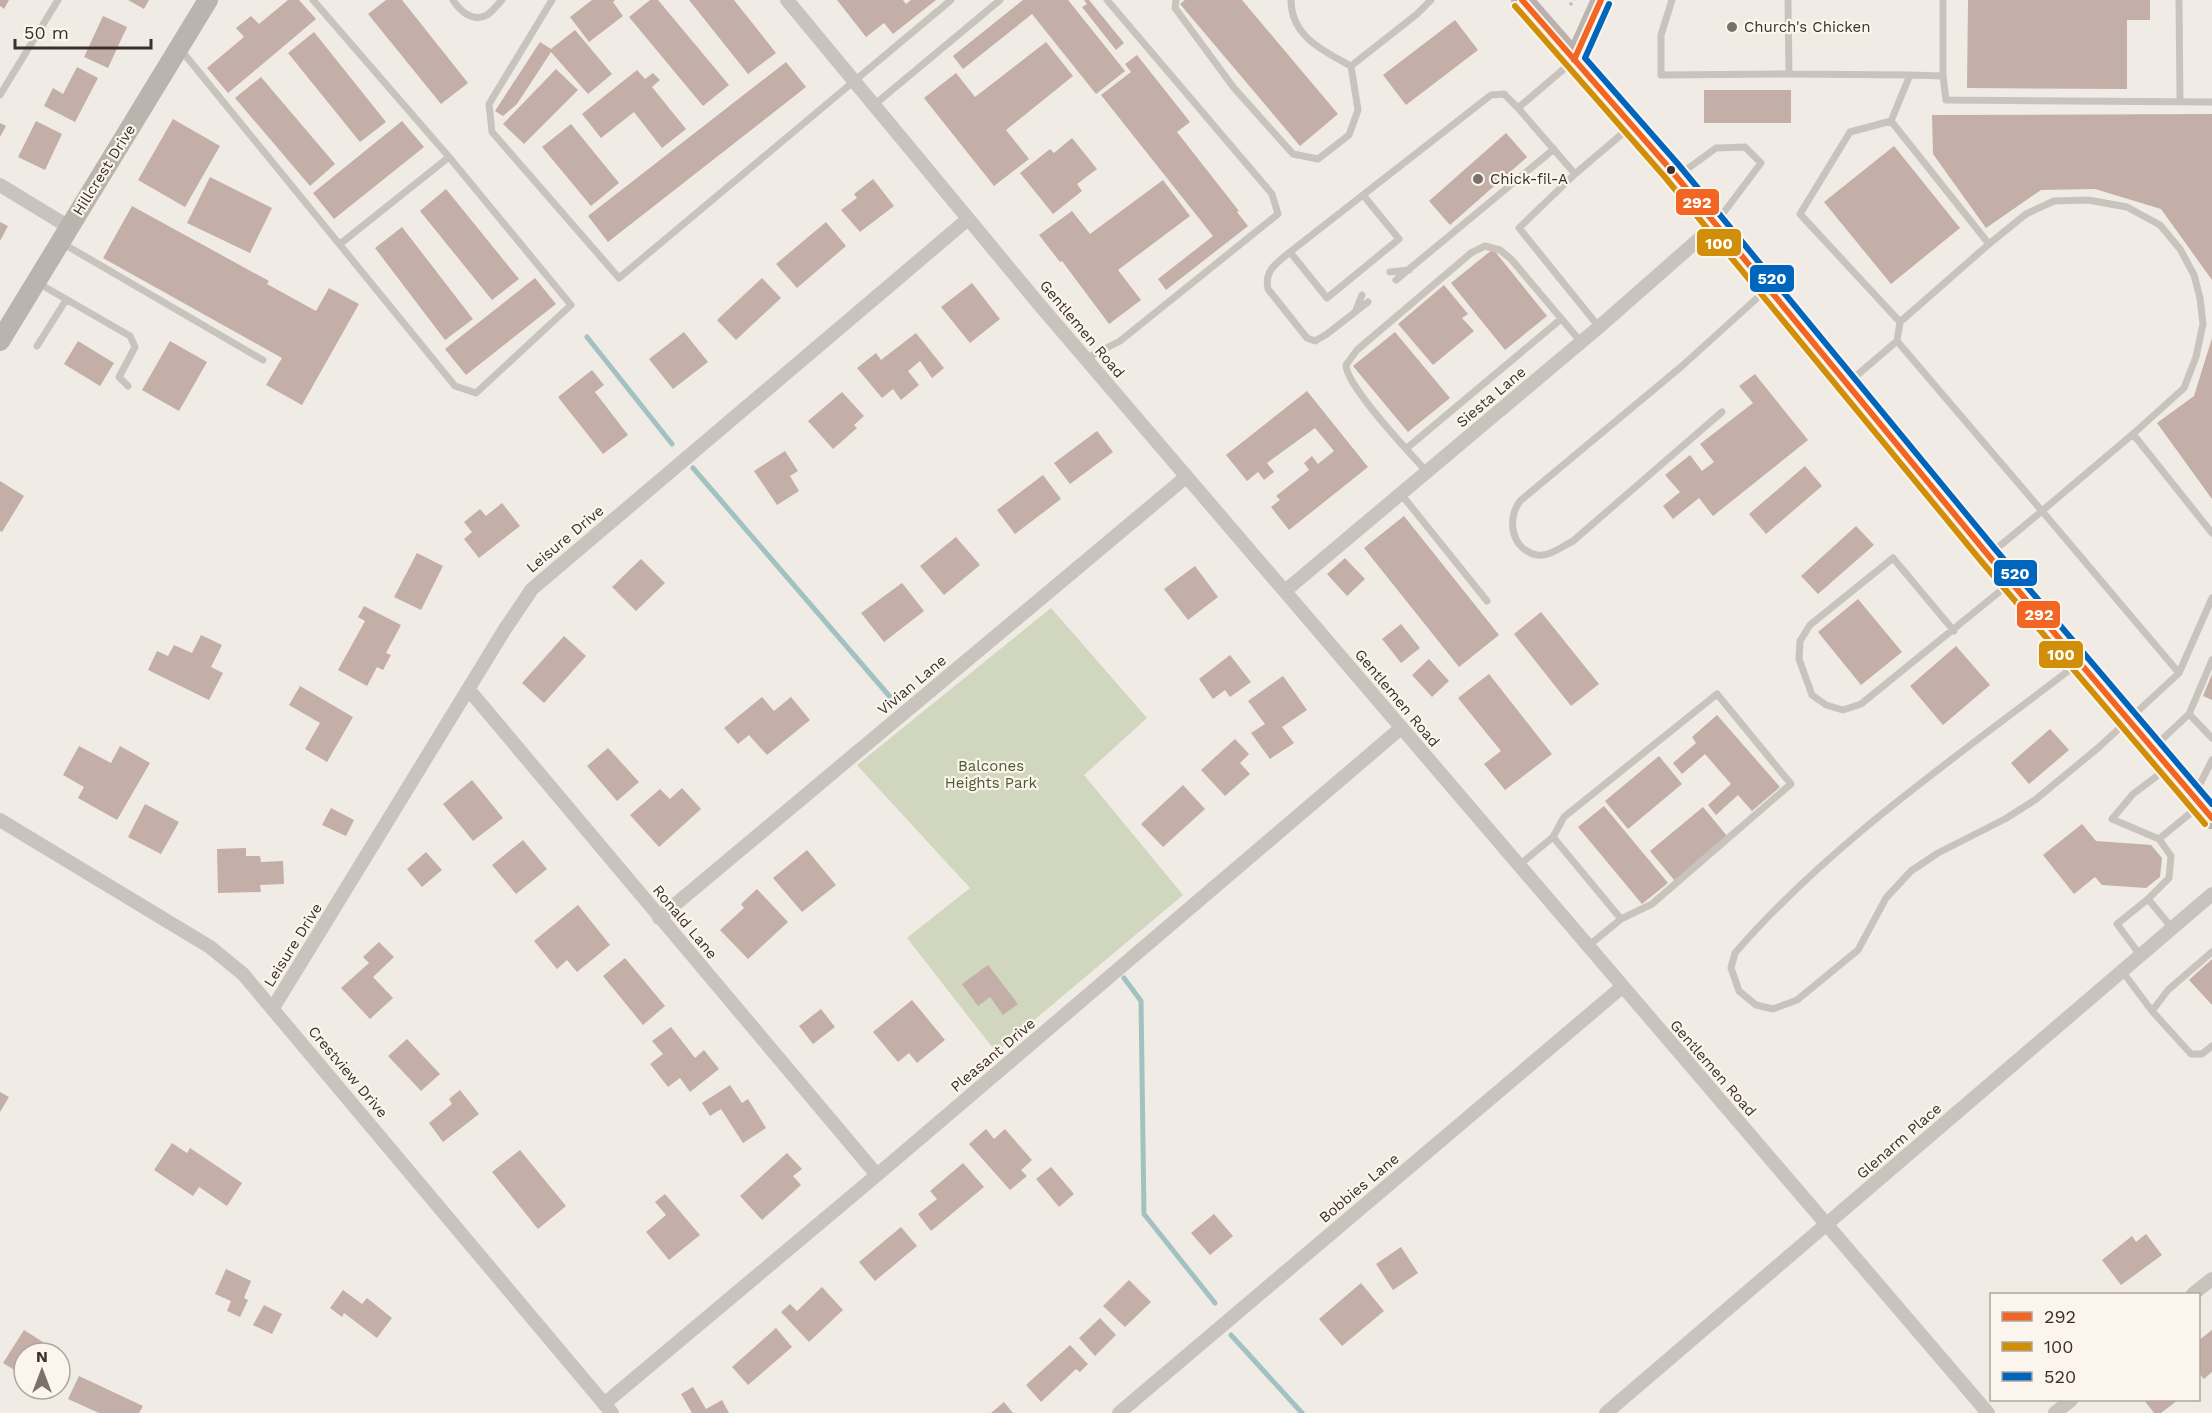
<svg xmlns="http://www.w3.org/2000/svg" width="2212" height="1413" font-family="'Work Sans',sans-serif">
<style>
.green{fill:#d1d6bf}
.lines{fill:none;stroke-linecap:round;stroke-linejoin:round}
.stream{stroke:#a1c2c1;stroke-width:5}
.building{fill:#c3afa7}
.path{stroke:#c2bbb6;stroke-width:3;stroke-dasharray:3 3;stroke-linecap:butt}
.lane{stroke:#c9c3be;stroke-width:7}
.street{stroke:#c9c3be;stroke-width:14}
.secondary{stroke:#bab3ae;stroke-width:20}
.primary{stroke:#b8b1ad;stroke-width:22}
.bus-1-casing{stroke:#fbf5ee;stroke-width:10}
.bus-2-casing{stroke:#fbf5ee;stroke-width:10}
.bus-3-casing{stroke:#fbf5ee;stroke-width:10}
.bus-1{stroke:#f26522;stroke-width:6}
.bus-2{stroke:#d18e09;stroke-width:6}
.bus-3{stroke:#0065bd;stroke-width:6}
.poi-dot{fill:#7a716c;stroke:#fbf5ee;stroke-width:2}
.bus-dot{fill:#3b302b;stroke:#fbf5ee;stroke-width:2}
.labels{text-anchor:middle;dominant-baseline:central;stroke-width:4.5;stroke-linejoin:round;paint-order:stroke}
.poi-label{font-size:15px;fill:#3b302b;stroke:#fbf5ee;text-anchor:start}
.street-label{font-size:15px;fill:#3b302b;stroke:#fbf5ee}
.park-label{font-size:15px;fill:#4a5a2e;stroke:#fbf5ee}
.line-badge{stroke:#fbf5ee;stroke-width:2}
.badge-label{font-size:16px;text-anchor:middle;font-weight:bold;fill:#fff}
</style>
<rect width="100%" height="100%" fill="#f0ebe5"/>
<path class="green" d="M1051,608L1147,718L1084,775L1183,895L996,1052L907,938L970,888L857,765Z"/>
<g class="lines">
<path class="stream" d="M587,337L672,444
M693,468L891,698
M1124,978L1141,1001L1144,1214L1215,1303
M1231,1335L1302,1413"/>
</g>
<path class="building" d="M0,0H9L4,9L0,6Z
M128,0H149L144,9Z
M288,0H299L316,19L228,93L207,68L244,37L236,28L251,16L259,24Z
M386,0H402L468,83L441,104L368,14Z
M592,0H615L613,2L623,16L589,42L570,17Z
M650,0H658L729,85L703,106L629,17Z
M689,0H734L776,53L748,74Z
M837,0H903L906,4L911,0H936L893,34L884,23L866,37Z
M1023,0H1068L1125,71L1096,94L1032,14L963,69L953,56Z
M1084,0H1089L1124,43L1116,50L1082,7L1087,4Z
M1185,0H1242L1338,114L1300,146L1180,4Z
M1968,0H2150V20H2127V89L1967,88Z
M103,16L127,27L108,68L84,57Z
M1455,20L1478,50L1406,105L1383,75Z
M575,30L612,74L588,94L551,52L517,104L503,116L495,111L540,42L551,49Z
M314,32L386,122L360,142L288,53Z
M1046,42L1073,76L1006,130L1029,159L994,186L924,98L956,73L975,97Z
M1137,55L1190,122L1177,132L1239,211L1237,212L1248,226L1166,290L1158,279L1213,236L1101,95L1131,72L1125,64Z
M786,62L806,87L608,242L588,216Z
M77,67L98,78L75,122L44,106L53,88L63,94Z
M556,69L578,90L524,144L503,124Z
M637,70L645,79L653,73L660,80L652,87L686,129L662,148L634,112L601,138L582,114Z
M261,77L335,164L310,186L235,98Z
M1704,90H1791V123H1704Z
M2212,114V280L2161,209L2095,189L2041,190L1986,228L1933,154L1932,115Z
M173,119L220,146L185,207L138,180Z
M36,121L62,134L45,170L18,157Z
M402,121L424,147L334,219L313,193Z
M0,123L6,126L0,137Z
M571,124L619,183L591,206L542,147Z
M1506,133L1527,157L1450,225L1429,201Z
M1072,138L1097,169L1077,184L1082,191L1053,214L1020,173L1050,149L1054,153Z
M1894,146L1960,228L1891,284L1824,202Z
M210,177L272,208L250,253L187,223Z
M873,179L894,206L860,232L841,210L857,198L854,194Z
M1163,180L1190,216L1118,270L1141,300L1109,324L1062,261L1060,262L1039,235L1072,211L1090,234Z
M446,189L519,279L492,300L420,211Z
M132,206L269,281L267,284L316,311L329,288L359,304L302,405L266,385L282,358L103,258Z
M0,222L8,226L0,241Z
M826,222L846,246L797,288L776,264Z
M402,227L473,319L445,340L375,248Z
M1493,249L1547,316L1505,350L1451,283Z
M535,278L556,304L466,375L445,349Z
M762,278L781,298L736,340L717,320Z
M972,283L1000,319L970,343L941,307Z
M1444,285L1468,314L1462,318L1474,331L1433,365L1398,324Z
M684,332L708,362L673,389L649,359Z
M1395,332L1450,398L1408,432L1353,366Z
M916,333L944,368L932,378L920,361L908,371L919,385L901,400L893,389L882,398L857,368L876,353L881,360Z
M2212,338V499L2157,423L2194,396Z
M78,341L114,363L100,386L64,364Z
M170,341L207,362L179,411L142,390Z
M592,370L604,385L595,392L628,435L603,454L558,397Z
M1755,374L1808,440L1713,516L1699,498L1673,519L1663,506L1680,492L1665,475L1690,455L1702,471L1714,462L1700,444L1753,403L1739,386Z
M1307,391L1368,467L1289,530L1271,507L1280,500L1276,496L1309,470L1304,463L1312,456L1318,464L1334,451L1315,428L1267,463L1274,472L1264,480L1258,472L1247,481L1226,455Z
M842,392L864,416L854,425L857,428L833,449L808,421Z
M1097,431L1113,452L1070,484L1054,463Z
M785,451L798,471L790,476L799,491L777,505L754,471Z
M1805,466L1822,486L1766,534L1749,514Z
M1043,475L1061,499L1015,534L997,510Z
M0,481L24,496L2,532L0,531Z
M502,503L520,526L479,558L464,539L472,532L464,522L480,509L486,516Z
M1404,516L1499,635L1459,667L1364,548Z
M1856,526L1874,545L1818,594L1801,576Z
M956,537L980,565L944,595L920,566Z
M417,553L443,566L421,610L394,597Z
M1345,558L1365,579L1347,596L1327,574Z
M641,559L665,583L636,611L612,587Z
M1195,566L1218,597L1188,620L1164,589Z
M902,583L924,611L884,642L861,613Z
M1858,599L1902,652L1861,685L1818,632Z
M364,606L401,625L386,653L391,655L383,670L377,667L367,686L338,670L365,621L358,617Z
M1541,612L1599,684L1571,706L1514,634Z
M1401,624L1420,648L1401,663L1382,639Z
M201,635L222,645L211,667L223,673L209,700L148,670L157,651L168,656L174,645L192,653Z
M564,636L586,656L544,703L522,683Z
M1956,646L1990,685L1943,725L1910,686Z
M1230,655L1251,682L1230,697L1225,690L1213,699L1199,679Z
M1429,659L1449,681L1432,697L1412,675Z
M1489,674L1552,754L1505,790L1484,764L1501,751L1458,698Z
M2212,674V700L2203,696Z
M1283,676L1307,710L1282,727L1294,743L1270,759L1251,733L1265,724L1248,701Z
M300,686L353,717L327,762L305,749L320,723L289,705Z
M762,697L774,711L791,697L810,720L767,755L749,735L738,744L724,728Z
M1717,715L1780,787L1752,811L1738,795L1716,815L1708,805L1731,784L1705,754L1682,774L1673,763L1696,743L1692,737Z
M2050,729L2069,750L2029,784L2011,763Z
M1235,739L1249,754L1240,763L1250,774L1225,796L1201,770Z
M79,746L111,763L120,746L150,763L117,820L78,798L84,787L63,775Z
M608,748L639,782L617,801L587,766Z
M1659,756L1682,784L1628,829L1605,801Z
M472,780L503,818L473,841L443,804Z
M1183,785L1205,809L1163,847L1141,824Z
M682,788L701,809L659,847L630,815L660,789L670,799Z
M145,804L179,822L161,854L128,837Z
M1604,806L1668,883L1642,904L1578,827Z
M1703,807L1728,837L1675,881L1650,851Z
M331,808L354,820L346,836L322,825Z
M2082,824L2096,841L2151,845L2162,858L2160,877L2146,888L2102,885L2095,877L2074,894L2043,855Z
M523,840L547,869L516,894L492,865Z
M246,848V856H260L261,862L283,861L284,884L260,885L261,892L218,893L217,849Z
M807,850L836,885L802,912L773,878Z
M426,852L442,870L422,887L407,869Z
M757,889L788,922L748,959L720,930L744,908L741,904Z
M578,905L610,945L577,972L567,960L557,969L534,941Z
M379,942L394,957L373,977L393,998L370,1019L341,988L369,963L363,957Z
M625,958L665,1006L643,1025L603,976Z
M2212,959V1005L2189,980Z
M988,965L1018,1004L1003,1015L990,997L978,1006L962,984Z
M912,1000L945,1040L917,1063L909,1053L898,1062L873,1032Z
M821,1009L835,1027L813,1044L799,1026Z
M671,1027L695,1058L704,1050L719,1069L690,1092L680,1078L668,1087L650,1064L663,1054L652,1041Z
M407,1039L440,1074L421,1091L388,1056Z
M730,1085L742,1103L748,1099L766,1128L743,1143L721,1109L710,1116L702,1103Z
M460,1090L479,1114L443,1142L429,1123L452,1104L449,1099Z
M0,1092L9,1097L0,1112Z
M986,1129L994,1139L1005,1129L1032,1160L1021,1170L1027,1176L1010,1190L969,1144Z
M172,1143L187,1153L190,1148L242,1183L227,1206L199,1187L193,1196L154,1170Z
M520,1150L566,1206L538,1229L492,1172Z
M787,1153L802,1169L793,1176L801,1185L762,1220L740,1196Z
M963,1163L984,1187L931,1231L918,1214L937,1199L930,1191Z
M1051,1167L1074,1194L1059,1207L1036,1179Z
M665,1194L700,1235L669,1260L646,1232L666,1215L655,1202Z
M1214,1214L1233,1236L1210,1255L1191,1233Z
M901,1227L917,1246L875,1281L859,1262Z
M2146,1234L2162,1255L2121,1285L2102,1260L2132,1236L2136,1242Z
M1401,1247L1418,1273L1393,1290L1376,1264Z
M226,1269L251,1281L244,1298L248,1300L240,1317L227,1311L231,1301L215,1294Z
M1129,1280L1151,1302L1125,1327L1103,1306Z
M1361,1283L1384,1311L1342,1346L1319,1319Z
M822,1287L843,1310L809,1342L781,1312L790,1304L797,1311Z
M343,1290L362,1304L367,1298L392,1318L377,1338L344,1313L342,1317L330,1308Z
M264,1305L282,1314L272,1334L253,1325Z
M1100,1318L1116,1335L1095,1356L1079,1338Z
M776,1328L792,1347L748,1385L732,1367Z
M24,1330L65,1356L60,1364V1353H24V1376L3,1363Z
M2212,1330V1372L2204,1379L2198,1372V1341Z
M1070,1345L1088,1364L1080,1372L1076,1369L1041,1402L1026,1385Z
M79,1376L143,1406L139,1413H99L68,1399Z
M693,1387L706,1409L722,1400L729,1413H692L681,1394Z
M2144,1400H2178L2161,1413H2154Z
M1004,1402L1013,1413H991Z"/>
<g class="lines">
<path class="path" d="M1570,5L1574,0"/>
<path class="lane" d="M453,0C460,11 473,23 487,15C493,11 498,4 502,0
M552,0L489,104L492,132L619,278L951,0
M1176,0L1175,8L1234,88L1293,154L1318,159L1349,135L1358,110L1351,66
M1291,0C1291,36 1323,51 1351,66L1417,14L1431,0
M1672,0L1661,35V75L1789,74
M1788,0L1789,74L1910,75L1891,121L1850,132L1800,214L1900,322L1897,341
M2179,0L2180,101
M181,50L455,386L476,393L571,305L449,157L313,0
M1910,75L1943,76V0
M1943,76L1946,100L2212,102
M0,95L58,0
M874,105L1000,0
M1518,108L1575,174
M1891,121L1989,244L2026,214L2054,201L2088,200L2127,207L2160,225L2180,249L2194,275L2200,298L2203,324L2196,357L2184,388L2133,434L2212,533
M1679,175L1716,148L1745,147L1761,163L1718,220
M62,243L263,360
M340,244L449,157
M1290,252L1327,298L1399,239L1363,195
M1390,272L1409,270
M1396,280L1554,149
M38,283L130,336L135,347L119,377L128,386
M1368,302L1327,334L1315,341L1307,338L1268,289C1264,270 1277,263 1290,252L1491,95L1504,94L1518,108L1572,62
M1356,310L1362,295
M1900,322L1989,244
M1599,327L1519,228L1575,174L1629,128
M37,346L66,300
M1085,359L1120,341L1278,214L1272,194L1107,0
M1849,382L1897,341L2042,511L2133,434
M1722,412L1573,541C1563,546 1549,557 1537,555C1512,550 1506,520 1520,501L1682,366L1766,290
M1407,448L1561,319
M1427,472C1410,453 1346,386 1346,365L1357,350L1471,253L1485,246L1500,250L1511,259L1581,342
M1401,494L1487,601
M1990,554L2042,511L2179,673L2098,748L2035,800L2005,819L1938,853L1911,871L1886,898L1858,950L1797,1000L1773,1009L1756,1005L1739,991L1731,968L1735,953C1833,840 1960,755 2077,664
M1954,631L1893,558L1810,625L1800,641L1799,659L1812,695L1826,705L1843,710L1861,704L2009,584
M2179,673L2212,598
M2189,714L2212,660
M2154,747L2189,714L2212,738
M2165,770L2133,794L2112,819L2159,839L2171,856L2169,878L2148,899L2172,928
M2195,794L2212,760
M1553,837L1564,817L1717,694L1791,784L1652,904L1621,919
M2159,839L2199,806
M1518,866L1553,837L1621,919L1587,947
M2140,955L2117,924L2148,899
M2122,971L2152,1011L2191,1054H2202L2212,1046
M2152,1011L2168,990L2212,952"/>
<path class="street" d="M787,0L1038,303L1988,1413
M0,185L69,227
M1285,591L1599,327L1715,225
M469,690L877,1175
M0,820L210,947L243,974L612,1413
M659,918L1186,477
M273,1008L505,629L532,589L968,219
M2193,1294L2212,1279
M604,1404L877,1175L1401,728
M1119,1413L1622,987
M1606,1413L2212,894
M2055,1413L2071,1400"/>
<path class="secondary" d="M1574,60L1601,0
M0,341L208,0"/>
<path class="primary" d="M1522,0L1671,170L1988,555L2212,818"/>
<g class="bus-1-casing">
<path id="bus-1" d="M1522,0L1671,170L1988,555L2212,818
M1574,60L1601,0"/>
</g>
<g class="bus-2-casing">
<path id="bus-2" d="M1515,6L1664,176L1981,561L2205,824"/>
</g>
<g class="bus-3-casing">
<path id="bus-3" d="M1609,4L1585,58L1678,164L1995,549L2212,804"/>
</g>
<use href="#bus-1" class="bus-1"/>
<use href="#bus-2" class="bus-2"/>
<use href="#bus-3" class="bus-3"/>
</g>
<g class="poi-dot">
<circle cx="1732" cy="27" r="6"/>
<circle cx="1478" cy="179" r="6"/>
</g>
<circle class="bus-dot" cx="1671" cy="170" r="5"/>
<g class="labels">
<g class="poi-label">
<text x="1744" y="27">Church's Chicken</text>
<text x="1490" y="179">Chick-fil-A</text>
</g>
<g class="street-label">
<text transform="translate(104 170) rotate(-58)">Hillcrest Drive</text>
<text transform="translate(1082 329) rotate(50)">Gentlemen Road</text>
<text transform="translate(1491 397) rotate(-40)">Siesta Lane</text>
<text transform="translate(565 539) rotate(-40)">Leisure Drive</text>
<text transform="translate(912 685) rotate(-40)">Vivian Lane</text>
<text transform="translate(1397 698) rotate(50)">Gentlemen Road</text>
<text transform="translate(685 922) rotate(50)">Ronald Lane</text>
<text transform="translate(293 945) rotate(-58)">Leisure Drive</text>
<text transform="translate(993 1055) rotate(-40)">Pleasant Drive</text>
<text transform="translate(1713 1068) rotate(49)">Gentlemen Road</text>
<text transform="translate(348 1072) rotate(50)">Crestview Drive</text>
<text transform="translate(1899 1141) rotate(-41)">Glenarm Place</text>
<text transform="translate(1359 1188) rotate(-40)">Bobbies Lane</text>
</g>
<g class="park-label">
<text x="991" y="766">Balcones<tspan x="991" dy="17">Heights Park</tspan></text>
</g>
</g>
<g class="line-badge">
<rect x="1675" y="188" width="45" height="28" rx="6" fill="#f26522"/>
<rect x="1696" y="228" width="46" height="29" rx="6" fill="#d18e09"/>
<rect x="1749" y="264" width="46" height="29" rx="6" fill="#0065bd"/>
<rect x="1993" y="559" width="45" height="28" rx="6" fill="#0065bd"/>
<rect x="2016" y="600" width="45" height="29" rx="6" fill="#f26522"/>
<rect x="2038" y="640" width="46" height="29" rx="6" fill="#d18e09"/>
</g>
<g class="badge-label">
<text x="1697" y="208">292</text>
<text x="1719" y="249">100</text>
<text x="1772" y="284">520</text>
<text x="2015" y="579">520</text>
<text x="2039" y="620">292</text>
<text x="2061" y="660">100</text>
</g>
<rect x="1990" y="1293" width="210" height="108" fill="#fbf5ee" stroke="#aea6a0" stroke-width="1.5"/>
<rect x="2002" y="1312" width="30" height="9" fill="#f26522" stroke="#aea6a0" stroke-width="1.5"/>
<text x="2044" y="1323" font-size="18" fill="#3b302b">292</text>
<rect x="2002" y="1342" width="30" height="9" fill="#d18e09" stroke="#aea6a0" stroke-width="1.5"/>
<text x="2044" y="1353" font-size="18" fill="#3b302b">100</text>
<rect x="2002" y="1372" width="30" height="9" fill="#0065bd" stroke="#aea6a0" stroke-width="1.5"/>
<text x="2044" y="1383" font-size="18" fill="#3b302b">520</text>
<g transform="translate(42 1371)"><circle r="28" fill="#fbf5ee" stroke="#aea6a0" stroke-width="1.5"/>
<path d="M0-4.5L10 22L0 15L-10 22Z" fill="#7a716c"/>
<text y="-9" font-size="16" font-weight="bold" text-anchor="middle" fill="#3b302b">N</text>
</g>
<path d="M15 39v9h136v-9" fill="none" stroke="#3b302b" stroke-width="3"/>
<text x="24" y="39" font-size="18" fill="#3b302b" stroke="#fbf5ee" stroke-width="4.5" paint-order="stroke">50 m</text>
</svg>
